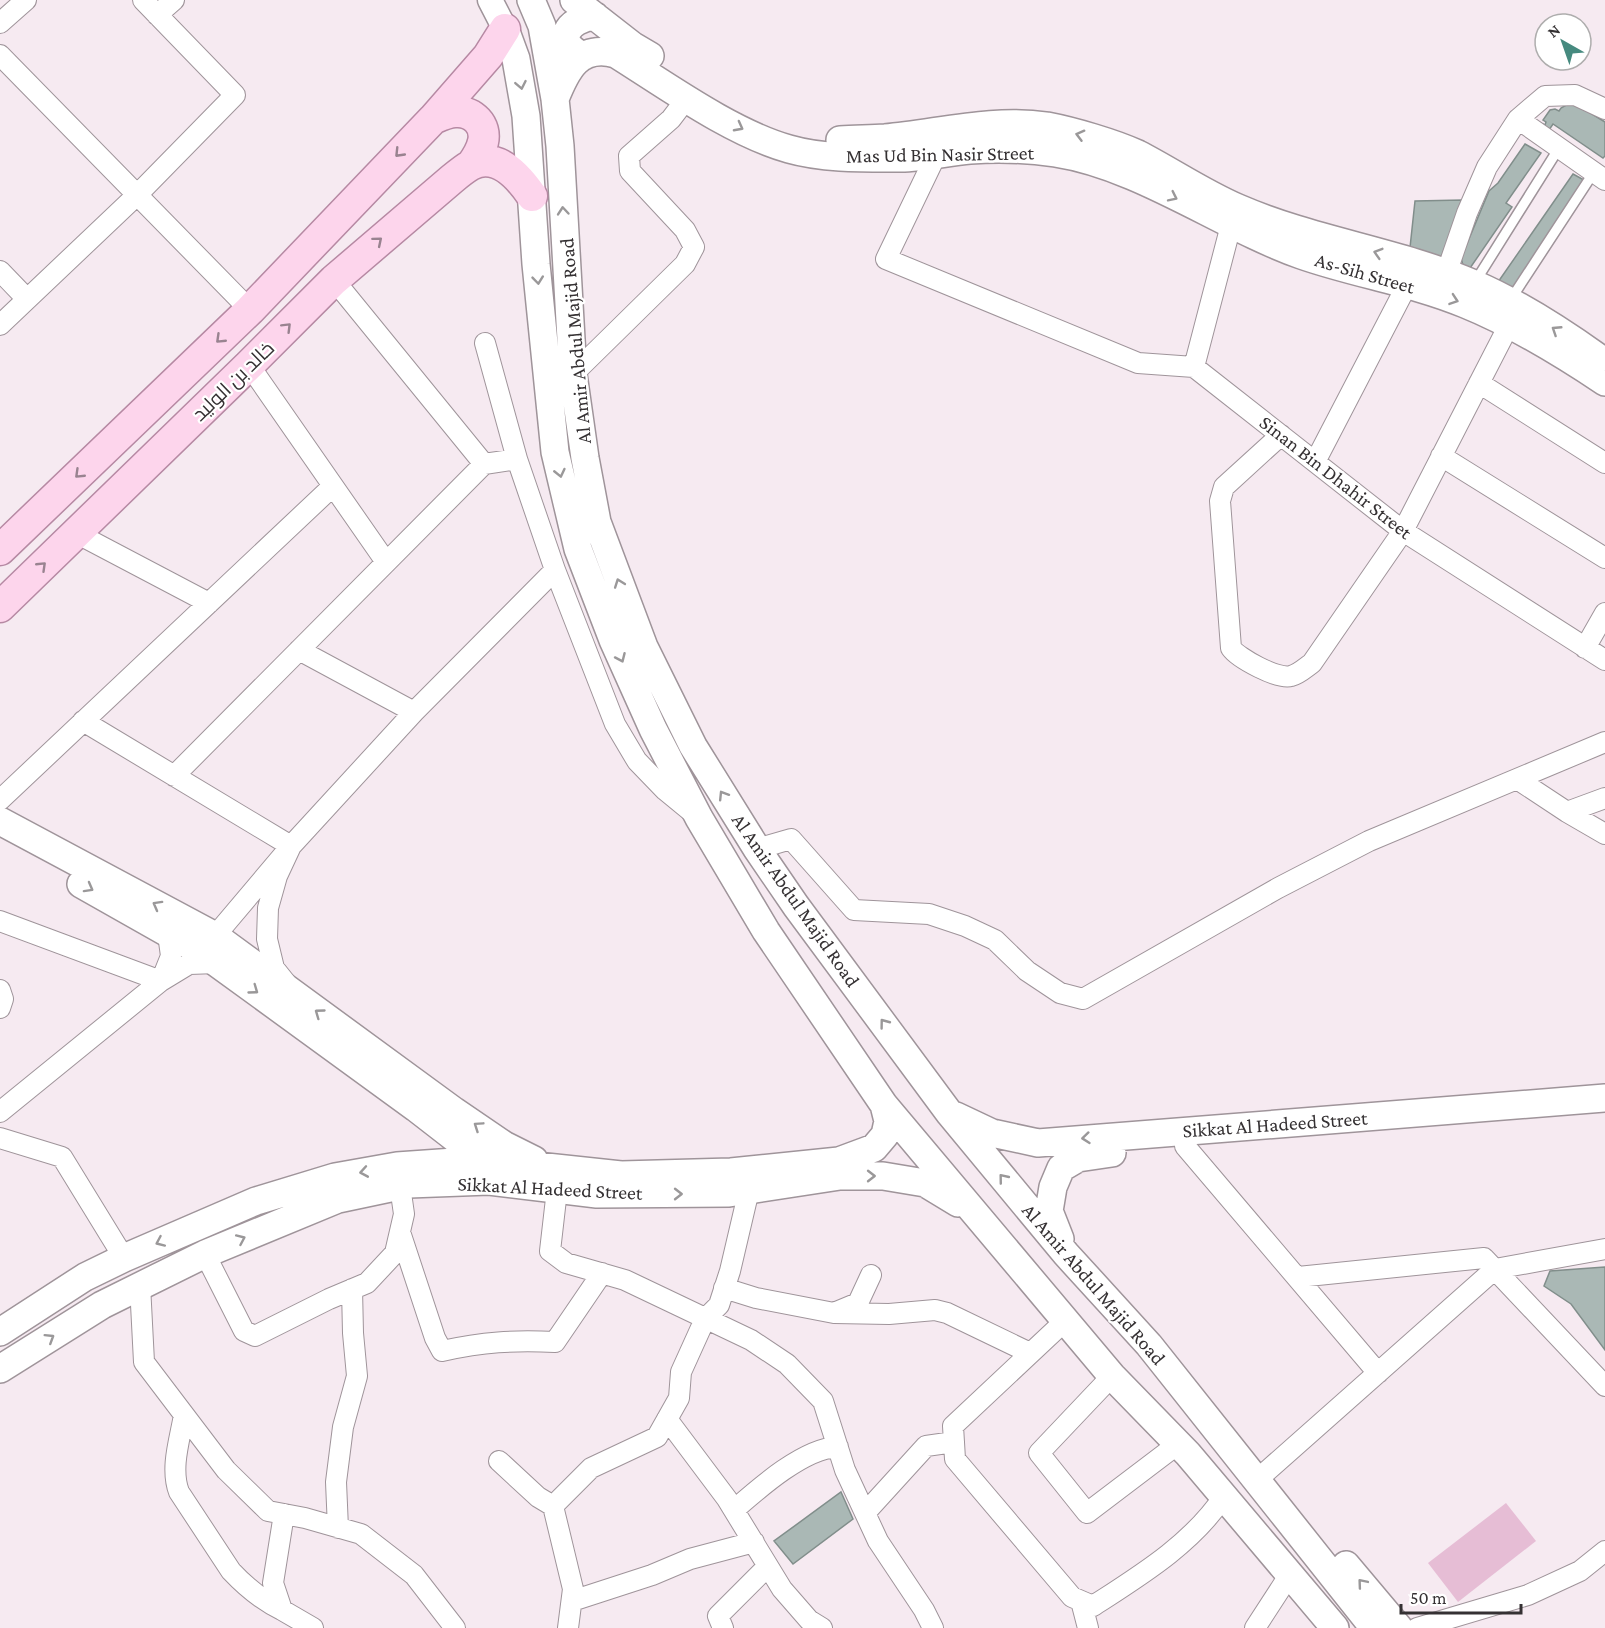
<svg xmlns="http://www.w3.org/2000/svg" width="1605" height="1628" font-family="'Crimson Pro',Cairo,serif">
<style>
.green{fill:#e6bdd5}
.building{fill:#aab8b5;stroke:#818e8b;stroke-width:1.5}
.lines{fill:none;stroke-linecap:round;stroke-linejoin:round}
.service-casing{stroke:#9f949a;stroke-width:12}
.minor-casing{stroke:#9f949a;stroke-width:22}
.tertiary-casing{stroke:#9f949a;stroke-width:27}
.secondary-casing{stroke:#9f949a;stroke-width:30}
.primary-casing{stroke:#b689a3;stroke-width:33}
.service{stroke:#fff;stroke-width:9}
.minor{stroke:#fff;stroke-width:20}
.tertiary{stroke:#fff;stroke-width:24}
.secondary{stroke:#fff;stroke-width:27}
.primary{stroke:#fdd5ec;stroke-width:30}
.oneway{stroke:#9a9899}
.oneway2{stroke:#998390}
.labels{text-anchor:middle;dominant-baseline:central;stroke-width:4.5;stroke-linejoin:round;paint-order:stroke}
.street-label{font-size:20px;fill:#353133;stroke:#fff}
</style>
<rect width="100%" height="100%" fill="#f6eaf1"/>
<path class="green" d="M1506,1503L1536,1541L1458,1602L1428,1563Z"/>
<path class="building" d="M1568,104H1576L1605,122V156L1603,158L1553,124L1547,133L1538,128L1539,122L1545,125L1546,122L1543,120L1550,110L1555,109L1559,111L1561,108Z
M1525,144L1541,153L1506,203L1512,207L1468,271L1464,269L1461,258L1489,191L1498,183Z
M1573,174L1584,180L1516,285L1508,290L1496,285Z
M1462,200L1439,264L1409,257L1415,201Z
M1605,1267V1350L1571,1304L1544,1286L1550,1271Z
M841,1492L853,1519L793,1564L774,1541Z"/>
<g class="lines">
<g class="service-casing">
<path id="service" d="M1475,282L1559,148
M1511,299L1594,172"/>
</g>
<g class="minor-casing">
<path id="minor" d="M157,15L174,0
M0,23L26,0
M0,55L250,310
M1518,119L1605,180
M937,153L886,259L1138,363L1194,367
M1231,225L1194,367L1403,531L1605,660
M0,271L27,299
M1446,274L1467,213L1487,167L1518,119L1545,96L1575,95L1605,109
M334,280L484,464
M0,325L137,195L235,95L143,0
M485,343L517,459
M249,365L386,562
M573,374L685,264L694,247L685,230L630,171L629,156L671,119L687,98
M1479,383L1605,463
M1281,435L1224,487L1220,501L1231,648C1238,658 1278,680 1291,676C1299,674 1305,668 1312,663L1403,531L1509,325
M1441,456L1605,558
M1315,462L1407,285
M76,533L209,603
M1585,648L1605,613
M299,650L414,712
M83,721L291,846L215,936
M174,776L484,464L517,459L555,570
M1517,779L1567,812L1605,834
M0,800L333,486
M1567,812L1605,798
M757,849L791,839L854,910L929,914L965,926L995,940L1027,971L1060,993L1083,999L1278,888L1369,841L1605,742
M0,921L161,981L171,956L168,934
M286,983L274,968L267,939L268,908L277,876L291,846L414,712L555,570L615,724L637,761L665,790L693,813
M0,990L3,999L0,1008
M0,1112L161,981L189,964L217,963
M0,1138L62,1157L124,1258
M1185,1146L1378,1373
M557,1190L550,1251L566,1263L625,1280L751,1340L787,1364L823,1401L845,1470L878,1541L924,1610L933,1628
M400,1232L435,1338L442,1351C483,1342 513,1340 555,1342L602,1273
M205,1254L244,1331L255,1336L329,1299L367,1283L395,1253L404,1214L400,1186
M1298,1277L1484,1258L1605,1386
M140,1285L144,1362L226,1470L268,1511L305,1518L361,1534L414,1575L455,1628
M724,1288L756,1298L834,1313L858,1303L871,1275
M834,1313L889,1314L935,1310L947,1313L1030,1353
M1066,1320L953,1426L955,1459L1072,1597L1093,1606C1141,1575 1192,1544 1224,1496
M1112,1376L1039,1453L1087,1513L1174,1447
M184,1415C180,1439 170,1468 179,1492L231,1571C246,1587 261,1600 282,1610
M667,1419L727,1499L782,1589L809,1620L822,1628
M499,1461L538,1497L553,1506
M1267,1471L1495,1269L1605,1249
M734,1510C759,1488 804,1448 838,1447
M865,1513L926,1446L954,1442
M284,1514L273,1583L282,1610L313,1628
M338,1528L336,1482L343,1427L357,1376L353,1333L352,1289
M572,1601L652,1575L690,1559L754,1542
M1081,1601L1088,1628
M568,1628L573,1589L553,1506L591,1468L657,1437L679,1398L681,1372L705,1319L719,1305L730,1271L749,1190
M723,1628L718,1616L768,1566
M1255,1628L1290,1574
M1417,1628L1528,1595L1580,1571L1605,1551"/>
</g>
<g class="tertiary-casing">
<path id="tertiary" d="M490,0L505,29"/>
</g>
<g class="secondary-casing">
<path id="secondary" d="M531,0L542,26L555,99L560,146L573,374L585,458L597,522L644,647L693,746L757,849L796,906L950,1114L1066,1254L1149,1345L1374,1628
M574,0L633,46L650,56
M505,29L516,59L526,116L536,264L555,452L578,549L613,640L653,729L699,818L766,931L884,1105L1112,1376L1188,1454L1335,1628
M584,56C552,43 567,19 595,16
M555,99C566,71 579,43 616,54C667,86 732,133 789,149C824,159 865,158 901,158C924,158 947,152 970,150C998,148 1028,149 1055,153C1140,166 1220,226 1301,255C1355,274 1412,282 1465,304C1512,323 1563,354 1605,382
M840,140C855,139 870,139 885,138C939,133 992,118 1047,126C1073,131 1114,143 1138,154C1171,171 1203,193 1238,208C1314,241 1398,251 1474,284C1518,303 1560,330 1599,358
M0,821L215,936L454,1111L504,1145L534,1160
M81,884L203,953L416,1108L483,1160L485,1166
M956,1116L992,1133L1038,1143L1605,1098
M1060,1239L1049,1211L1053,1187L1061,1168L1078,1158L1112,1153
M0,1332L85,1277L124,1258L256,1201L335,1177L397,1166L483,1160L621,1175L731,1172L839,1161L874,1148L885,1135L888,1121L884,1105
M0,1369L102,1305L205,1254L338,1199L409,1184L489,1181L597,1194L729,1193L840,1176H883L925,1183L958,1203
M1346,1565L1399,1628"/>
</g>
<g class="primary-casing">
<path id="primary" d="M433,119C440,116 448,112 456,112C473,111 487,125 483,142C481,151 477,157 472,164
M0,550L250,310L433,119L488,56L505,29
M0,607L249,365L334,280L452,179C458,174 464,169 471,165C497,151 519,177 532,196"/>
</g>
<use href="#service" class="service"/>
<use href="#minor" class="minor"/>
<use href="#tertiary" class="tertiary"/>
<use href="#secondary" class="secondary"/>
<use href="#primary" class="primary"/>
</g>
<defs><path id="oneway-chevron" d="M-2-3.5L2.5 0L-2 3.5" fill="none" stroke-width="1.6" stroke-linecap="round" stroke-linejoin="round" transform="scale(1.5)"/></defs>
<g class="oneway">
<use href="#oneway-chevron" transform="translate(521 85) rotate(79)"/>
<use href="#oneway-chevron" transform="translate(739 127) rotate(28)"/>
<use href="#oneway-chevron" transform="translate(1080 135) rotate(-165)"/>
<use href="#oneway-chevron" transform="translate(1173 197) rotate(26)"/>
<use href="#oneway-chevron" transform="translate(563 211) rotate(-95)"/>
<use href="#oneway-chevron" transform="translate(1378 253) rotate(-163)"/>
<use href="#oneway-chevron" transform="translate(538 280) rotate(84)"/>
<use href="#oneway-chevron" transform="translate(1454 300) rotate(19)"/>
<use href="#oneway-chevron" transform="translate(1556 330) rotate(-147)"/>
<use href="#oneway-chevron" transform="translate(560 473) rotate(77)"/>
<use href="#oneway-chevron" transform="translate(619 583) rotate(-110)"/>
<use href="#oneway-chevron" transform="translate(621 658) rotate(66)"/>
<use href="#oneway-chevron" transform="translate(723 795) rotate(-122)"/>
<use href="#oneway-chevron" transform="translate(89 888) rotate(29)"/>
<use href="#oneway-chevron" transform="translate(157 905) rotate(-151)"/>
<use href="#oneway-chevron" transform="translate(254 990) rotate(36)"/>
<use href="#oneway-chevron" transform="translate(319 1013) rotate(-144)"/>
<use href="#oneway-chevron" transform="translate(884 1023) rotate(-127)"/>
<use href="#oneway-chevron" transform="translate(478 1126) rotate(-146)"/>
<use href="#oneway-chevron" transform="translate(1086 1138) rotate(174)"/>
<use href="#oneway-chevron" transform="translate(364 1172) rotate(170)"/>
<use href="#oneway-chevron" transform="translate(871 1176)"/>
<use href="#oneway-chevron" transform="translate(1003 1178) rotate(-129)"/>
<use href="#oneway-chevron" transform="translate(678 1194)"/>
<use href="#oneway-chevron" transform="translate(241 1239) rotate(-24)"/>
<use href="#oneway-chevron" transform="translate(160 1242) rotate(156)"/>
<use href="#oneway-chevron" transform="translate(50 1338) rotate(-32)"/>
<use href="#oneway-chevron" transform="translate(1362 1583) rotate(-130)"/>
</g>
<g class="oneway2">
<use href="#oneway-chevron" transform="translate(399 153) rotate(134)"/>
<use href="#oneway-chevron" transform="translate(378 241) rotate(-40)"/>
<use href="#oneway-chevron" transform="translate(287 327) rotate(-45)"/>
<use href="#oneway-chevron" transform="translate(220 339) rotate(136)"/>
<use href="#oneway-chevron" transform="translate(79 474) rotate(136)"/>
<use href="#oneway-chevron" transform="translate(42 566) rotate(-44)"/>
</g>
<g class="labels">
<g class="street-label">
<text transform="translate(940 154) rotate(-1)">Mas Ud Bin Nasir Street</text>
<text transform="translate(1365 273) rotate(16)">As-Sih Street</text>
<text transform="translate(575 341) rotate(-95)">Al Amir Abdul Majid Road</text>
<text transform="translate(233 381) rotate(-44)">خالد بن الوليد</text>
<text transform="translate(1336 477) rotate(38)">Sinan Bin Dhahir Street</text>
<text transform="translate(796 900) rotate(55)">Al Amir Abdul Majid Road</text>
<text transform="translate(1275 1124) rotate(-4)">Sikkat Al Hadeed Street</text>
<text transform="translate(550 1188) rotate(3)">Sikkat Al Hadeed Street</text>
<text transform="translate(1094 1284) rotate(49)">Al Amir Abdul Majid Road</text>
</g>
</g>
<g transform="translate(1563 42) rotate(320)"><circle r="28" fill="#ffffff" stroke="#aeadad" stroke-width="1.5"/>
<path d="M0-4.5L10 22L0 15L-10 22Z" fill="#468a7f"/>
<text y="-9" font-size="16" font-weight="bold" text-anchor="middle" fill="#353133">N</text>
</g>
<path d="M1401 1604v9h120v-9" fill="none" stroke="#353133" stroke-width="3"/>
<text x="1410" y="1604" font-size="18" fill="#353133" stroke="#ffffff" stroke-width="4.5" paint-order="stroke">50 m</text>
</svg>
